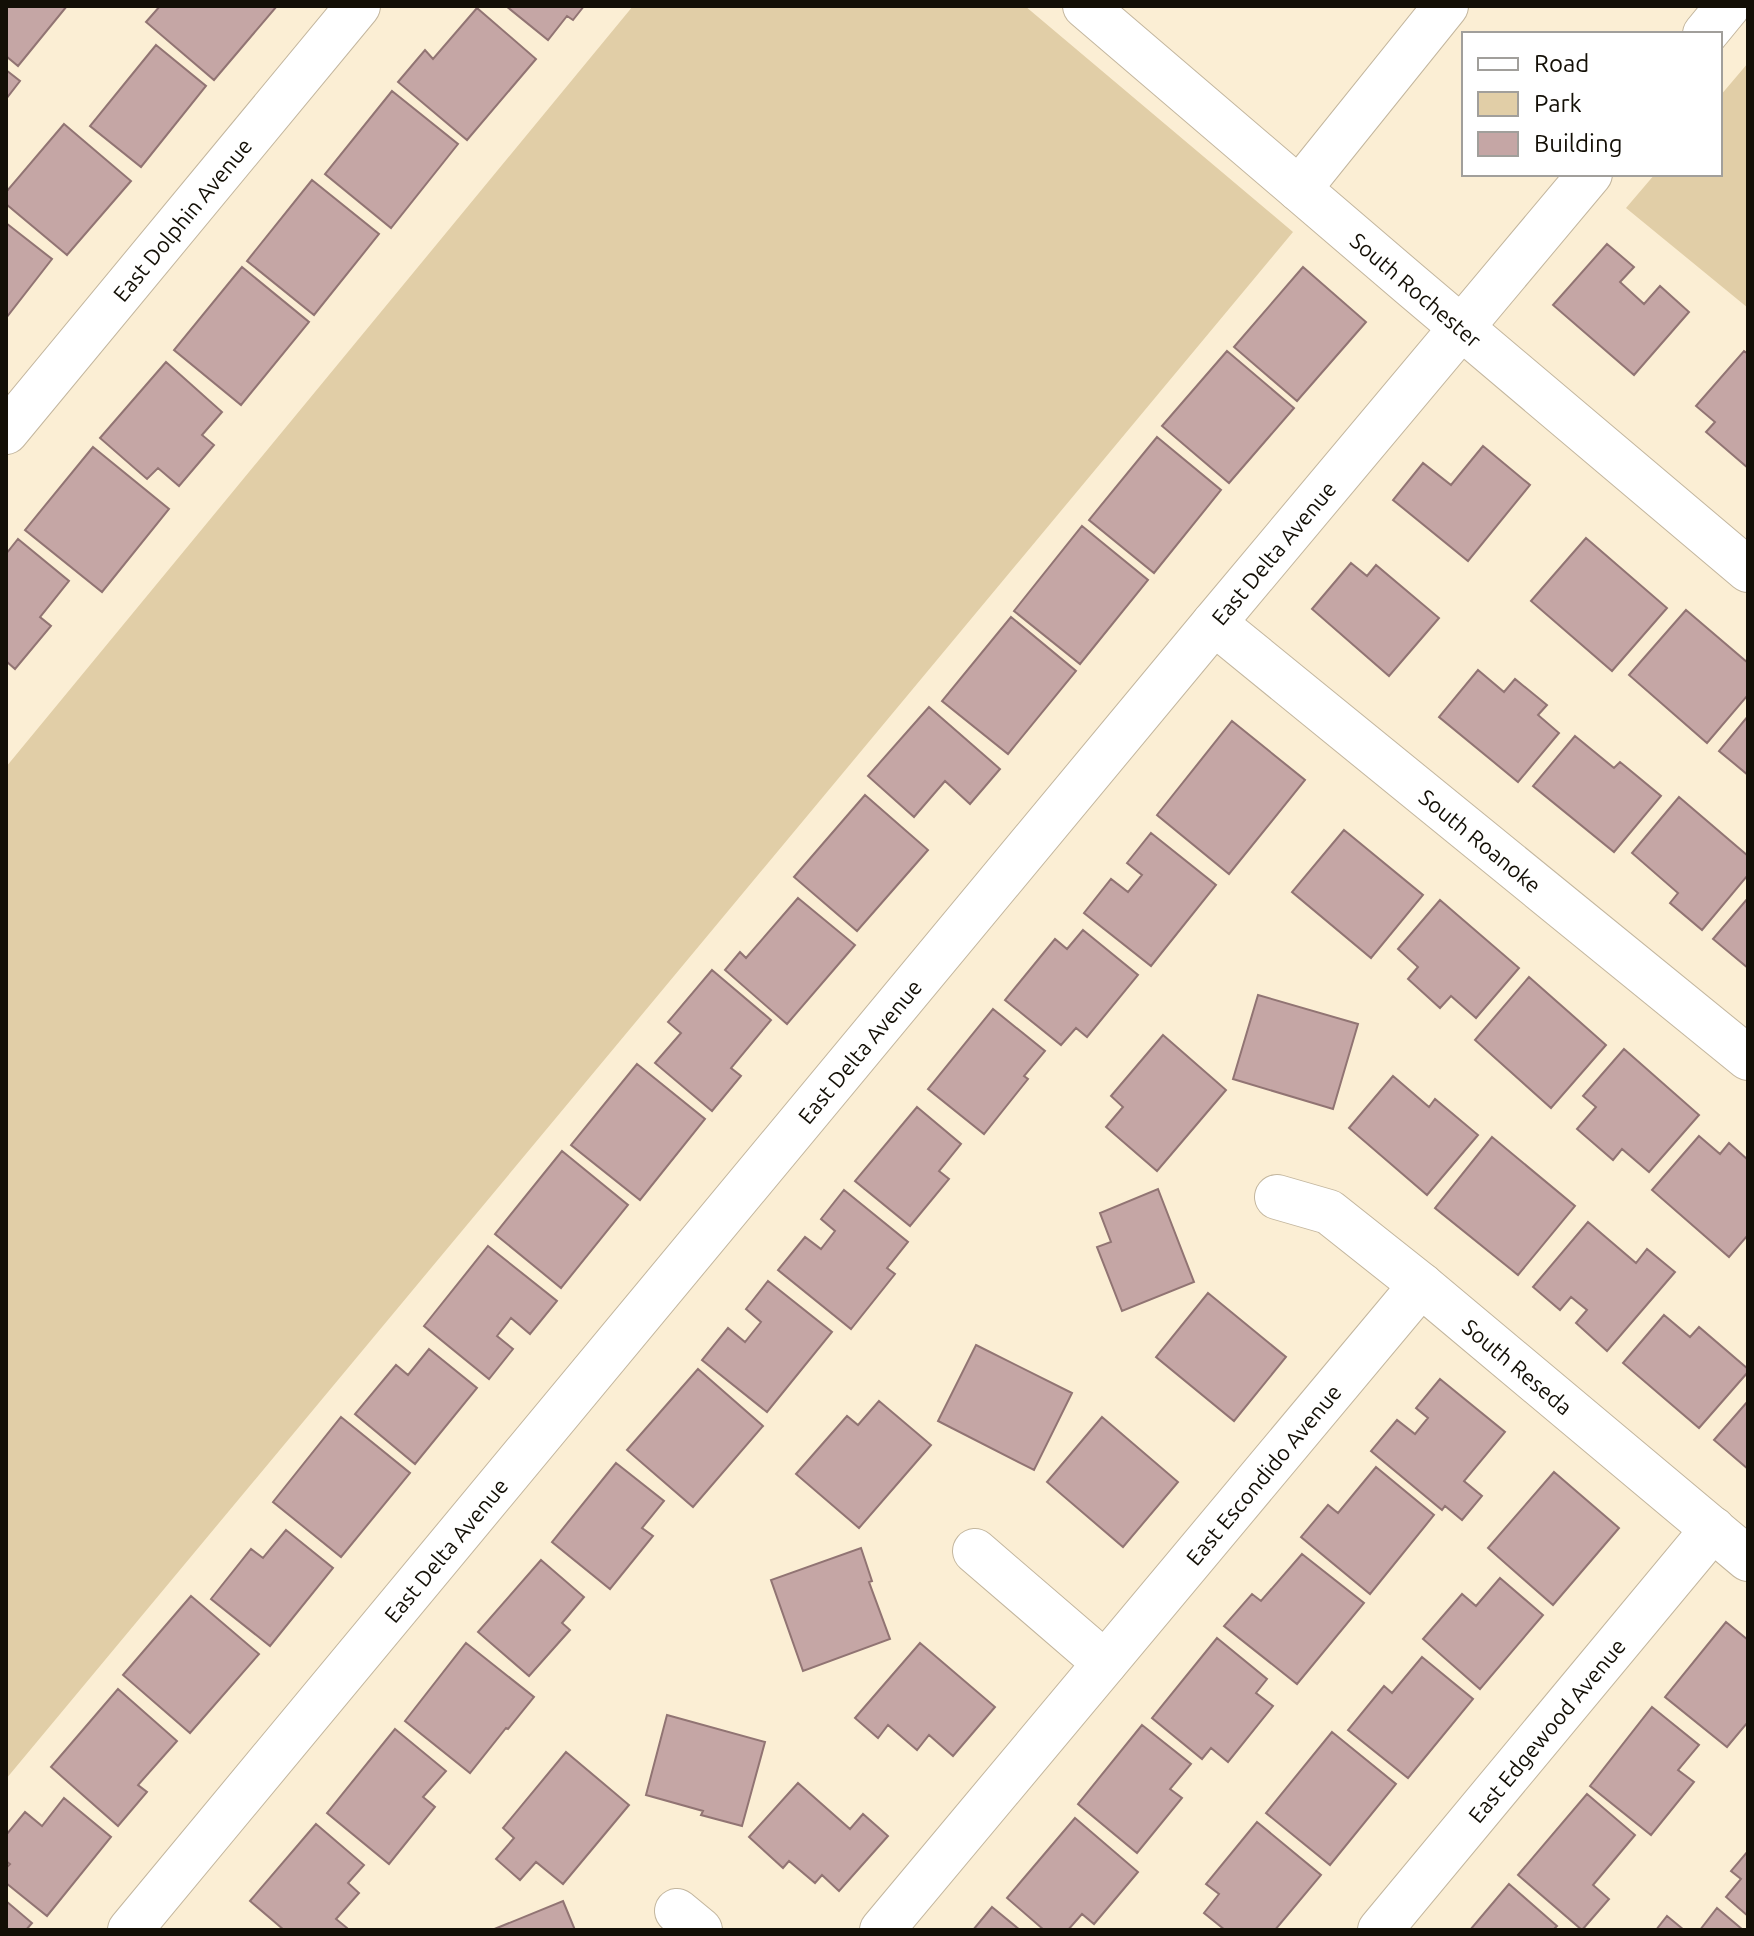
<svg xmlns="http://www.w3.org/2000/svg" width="1754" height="1936" font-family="Ubuntu,sans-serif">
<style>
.green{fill:#e1cea7}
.building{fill:#c5a6a5;stroke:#917473;stroke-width:2}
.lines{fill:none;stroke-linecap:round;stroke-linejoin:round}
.minor-casing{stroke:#c3b69e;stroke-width:46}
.minor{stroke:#fff;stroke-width:44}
.labels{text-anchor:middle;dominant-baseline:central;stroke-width:6;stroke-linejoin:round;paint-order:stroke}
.street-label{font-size:22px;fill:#130f06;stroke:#fff}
</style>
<rect width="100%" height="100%" fill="#fbeed4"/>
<path class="green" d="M633,6H1025L1293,232L6,1779V767Z
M1748,63V308L1626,208L1655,174H1720V96Z"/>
<path class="building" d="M6,6H67L18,66L6,56Z
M160,6H277L214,80L146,22Z
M506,6H584L573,20L567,16L548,40Z
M477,8L536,59L467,140L398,82L425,50L433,59Z
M156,45L206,86L141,167L90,126Z
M6,70L20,81L6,99Z
M392,91L458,144L391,228L325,174Z
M64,124L131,181L67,255L6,204V192Z
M312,180L379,234L314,315L247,261Z
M6,223L52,259L6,318Z
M1607,244L1634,267L1620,282L1644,304L1660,286L1689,312L1634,375L1553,305Z
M242,267L309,322L241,405L174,350Z
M1303,267L1366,322L1297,401L1234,347Z
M1227,351L1294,408L1229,483L1162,426Z
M1744,351L1748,354V468L1706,432L1715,422L1696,406Z
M166,362L222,412L202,435L214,445L179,486L158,468L147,479L100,438Z
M1157,437L1221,490L1154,573L1089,520Z
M1483,446L1530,485L1468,561L1393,500L1423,463L1451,485Z
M93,447L169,509L102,592L25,530Z
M1082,526L1148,580L1080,664L1014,611Z
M1586,538L1667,608L1612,671L1531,601Z
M18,539L69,581L40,617L51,626L15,669L6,661V554Z
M1351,563L1367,576L1376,565L1439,618L1389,676L1312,609Z
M1686,610L1748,663V695L1707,743L1629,675Z
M1011,617L1076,671L1008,754L942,701Z
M1478,670L1504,692L1515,679L1547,705L1538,715L1559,733L1518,782L1439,717Z
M929,707L1000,769L970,804L945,781L914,817L868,776Z
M1748,716V775L1719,751Z
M1232,721L1305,780L1229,874L1157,815Z
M1575,736L1614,768L1620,762L1661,796L1614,852L1533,786Z
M865,795L928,850L857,931L794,877Z
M1679,797L1748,856V875L1702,930L1670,903L1678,893L1632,853Z
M1344,830L1423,895L1371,958L1292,892Z
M1151,833L1216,885L1151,966L1084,913L1111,879L1128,892L1142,875L1127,863Z
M798,898L855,945L787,1024L725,970L740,952L746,958Z
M1748,898V968L1713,939Z
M1440,900L1519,968L1476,1018L1451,996L1440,1008L1408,979L1418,967L1398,949Z
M1083,930L1138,975L1087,1037L1076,1028L1061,1045L1005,1000L1055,939L1067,949Z
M712,970L771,1020L731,1068L741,1076L712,1111L655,1063L681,1033L668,1022Z
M1529,977L1606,1045L1551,1108L1475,1040Z
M1258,995L1358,1024L1333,1109L1233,1079Z
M993,1009L1045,1051L1024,1076L1028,1079L984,1134L928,1089Z
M1163,1035L1226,1090L1157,1171L1106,1127L1123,1107L1111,1096Z
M1624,1049L1699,1115L1649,1172L1622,1149L1613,1160L1577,1129L1596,1107L1583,1096Z
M637,1064L705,1119L640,1200L571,1145Z
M1393,1076L1429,1107L1435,1099L1478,1135L1427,1195L1349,1128Z
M917,1107L961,1144L939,1171L949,1179L910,1226L855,1181Z
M1699,1136L1720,1154L1729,1143L1748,1160V1235L1729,1257L1652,1190Z
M1492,1137L1575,1206L1518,1275L1435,1208Z
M562,1151L628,1205L561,1288L495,1234Z
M1158,1189L1194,1282L1122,1311L1097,1247L1111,1242L1100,1213Z
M844,1190L908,1242L887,1268L895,1274L851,1329L778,1270L805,1237L821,1249L835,1231L821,1219Z
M1588,1222L1636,1263L1647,1249L1675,1272L1607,1351L1576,1323L1587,1310L1571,1297L1560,1310L1533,1287Z
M488,1246L557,1301L530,1334L511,1318L497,1336L513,1349L489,1379L424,1326Z
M768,1281L832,1332L767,1412L702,1360L728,1328L745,1342L761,1322L746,1309Z
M1208,1293L1286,1357L1234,1421L1156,1357Z
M1664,1315L1690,1337L1699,1327L1748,1369V1372L1699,1428L1623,1363Z
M976,1345L1072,1393L1034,1470L938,1421Z
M429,1349L477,1388L415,1464L355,1414L396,1365L408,1375Z
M698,1369L763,1426L693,1507L627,1450Z
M1440,1379L1505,1432L1464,1481L1482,1496L1462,1520L1445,1506L1442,1510L1371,1451L1397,1420L1415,1434L1428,1418L1416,1408Z
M879,1401L931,1445L859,1528L796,1474L847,1416L858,1425Z
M1748,1401V1469L1714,1440Z
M341,1417L410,1473L341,1557L273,1502Z
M1102,1417L1178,1482L1123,1547L1047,1482Z
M616,1463L664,1501L642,1528L653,1536L610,1589L552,1542Z
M1376,1467L1434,1515L1370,1594L1301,1537L1328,1505L1338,1513Z
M1554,1472L1619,1528L1553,1605L1488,1548Z
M286,1530L333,1568L270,1646L211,1599L251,1549L263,1558Z
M861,1548L872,1581L869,1582L890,1639L803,1671L771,1580Z
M1302,1554L1364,1603L1297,1684L1224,1626L1252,1594L1261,1601Z
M541,1560L584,1597L562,1623L570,1630L529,1676L478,1632Z
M1500,1578L1543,1615L1480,1689L1423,1639L1462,1594L1476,1606Z
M191,1596L259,1654L190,1733L123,1675Z
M1726,1622L1748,1640V1722L1727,1747L1665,1697Z
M1217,1638L1267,1679L1256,1693L1273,1706L1228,1762L1211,1748L1202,1759L1152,1718Z
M466,1643L534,1697L508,1729L506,1728L470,1773L405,1721Z
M920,1643L995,1707L953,1756L929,1735L917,1750L888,1725L878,1738L855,1718Z
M1422,1657L1473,1699L1408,1778L1348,1730L1384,1686L1392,1693Z
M118,1689L177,1741L138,1785L147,1792L118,1826L51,1767Z
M1652,1707L1699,1745L1678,1770L1694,1782L1651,1835L1590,1786Z
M667,1715L765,1742L742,1826L701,1815L703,1811L646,1795Z
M1142,1725L1191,1764L1170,1789L1182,1798L1137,1853L1078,1804Z
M395,1729L446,1771L423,1797L435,1807L389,1864L327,1813Z
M1332,1732L1396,1784L1330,1865L1266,1813Z
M566,1752L629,1805L563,1884L536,1862L520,1880L496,1859L514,1838L503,1828Z
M798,1783L850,1829L863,1814L888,1836L839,1891L822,1875L815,1883L789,1861L783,1868L749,1837Z
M1587,1794L1635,1835L1593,1885L1609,1899L1582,1930L1518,1875Z
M64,1798L111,1837L47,1916L6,1883V1868L10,1864L6,1861V1835L25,1812L42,1826Z
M1075,1818L1138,1872L1094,1924L1082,1914L1068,1930H1044L1007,1898Z
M1257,1822L1321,1875L1275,1930H1225L1204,1913L1219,1894L1206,1884Z
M316,1824L364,1865L348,1883L359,1893L336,1919L347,1928L346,1930H284L250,1901Z
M1748,1851V1916L1726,1897L1741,1879L1731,1871Z
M1509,1884L1557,1926L1553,1930H1470Z
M6,1901L32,1923L26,1930H6Z
M563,1901L575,1930H492Z
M992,1907L1020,1930H973Z
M1717,1908L1743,1930H1700Z
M1667,1916L1684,1930H1656Z"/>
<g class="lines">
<g class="minor-casing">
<g id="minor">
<path id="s1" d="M1085,6L1411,285L1748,570"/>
<path d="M1705,34L1728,6"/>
<path d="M1299,189L1446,6"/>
<path id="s2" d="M6,432L358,6"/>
<path id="s3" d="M1214,623L1748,1058"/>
<path id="s4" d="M1277,1197L1329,1212L1421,1285L1748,1559"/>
<path d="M975,1551L1105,1663"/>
<path d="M677,1911L700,1930"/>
<path id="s5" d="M130,1930L1214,623L1590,174"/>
<path id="s6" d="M882,1930L1421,1285"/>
<path id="s7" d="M1380,1930L1713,1529"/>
</g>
</g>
<use href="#minor" class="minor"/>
</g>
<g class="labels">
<g class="street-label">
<text stroke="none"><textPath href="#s2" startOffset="276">East Dolphin Avenue</textPath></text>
<text stroke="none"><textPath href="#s1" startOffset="436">South Rochester</textPath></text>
<text stroke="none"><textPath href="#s5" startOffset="1790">East Delta Avenue</textPath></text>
<text stroke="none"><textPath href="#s3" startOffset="344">South Roanoke</textPath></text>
<text stroke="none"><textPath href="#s5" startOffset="1142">East Delta Avenue</textPath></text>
<text stroke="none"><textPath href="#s4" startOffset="298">South Reseda</textPath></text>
<text stroke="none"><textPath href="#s6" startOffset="594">East Escondido Avenue</textPath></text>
<text stroke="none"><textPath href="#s5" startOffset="494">East Delta Avenue</textPath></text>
<text stroke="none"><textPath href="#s7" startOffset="260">East Edgewood Avenue</textPath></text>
</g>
</g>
<rect width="1754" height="1936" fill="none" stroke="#130f06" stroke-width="16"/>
<rect x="1462" y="32" width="260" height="144" fill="#ffffff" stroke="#a19f9b" stroke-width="2"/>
<rect x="1478" y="58" width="40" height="12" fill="#ffffff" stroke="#a19f9b" stroke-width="2"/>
<text x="1534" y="72" font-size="24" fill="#130f06">Road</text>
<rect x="1478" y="92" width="40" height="24" fill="#e1cea7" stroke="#a19f9b" stroke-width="2"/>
<text x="1534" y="112" font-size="24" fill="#130f06">Park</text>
<rect x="1478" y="132" width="40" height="24" fill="#c5a6a5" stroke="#a19f9b" stroke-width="2"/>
<text x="1534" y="152" font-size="24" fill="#130f06">Building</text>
</svg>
